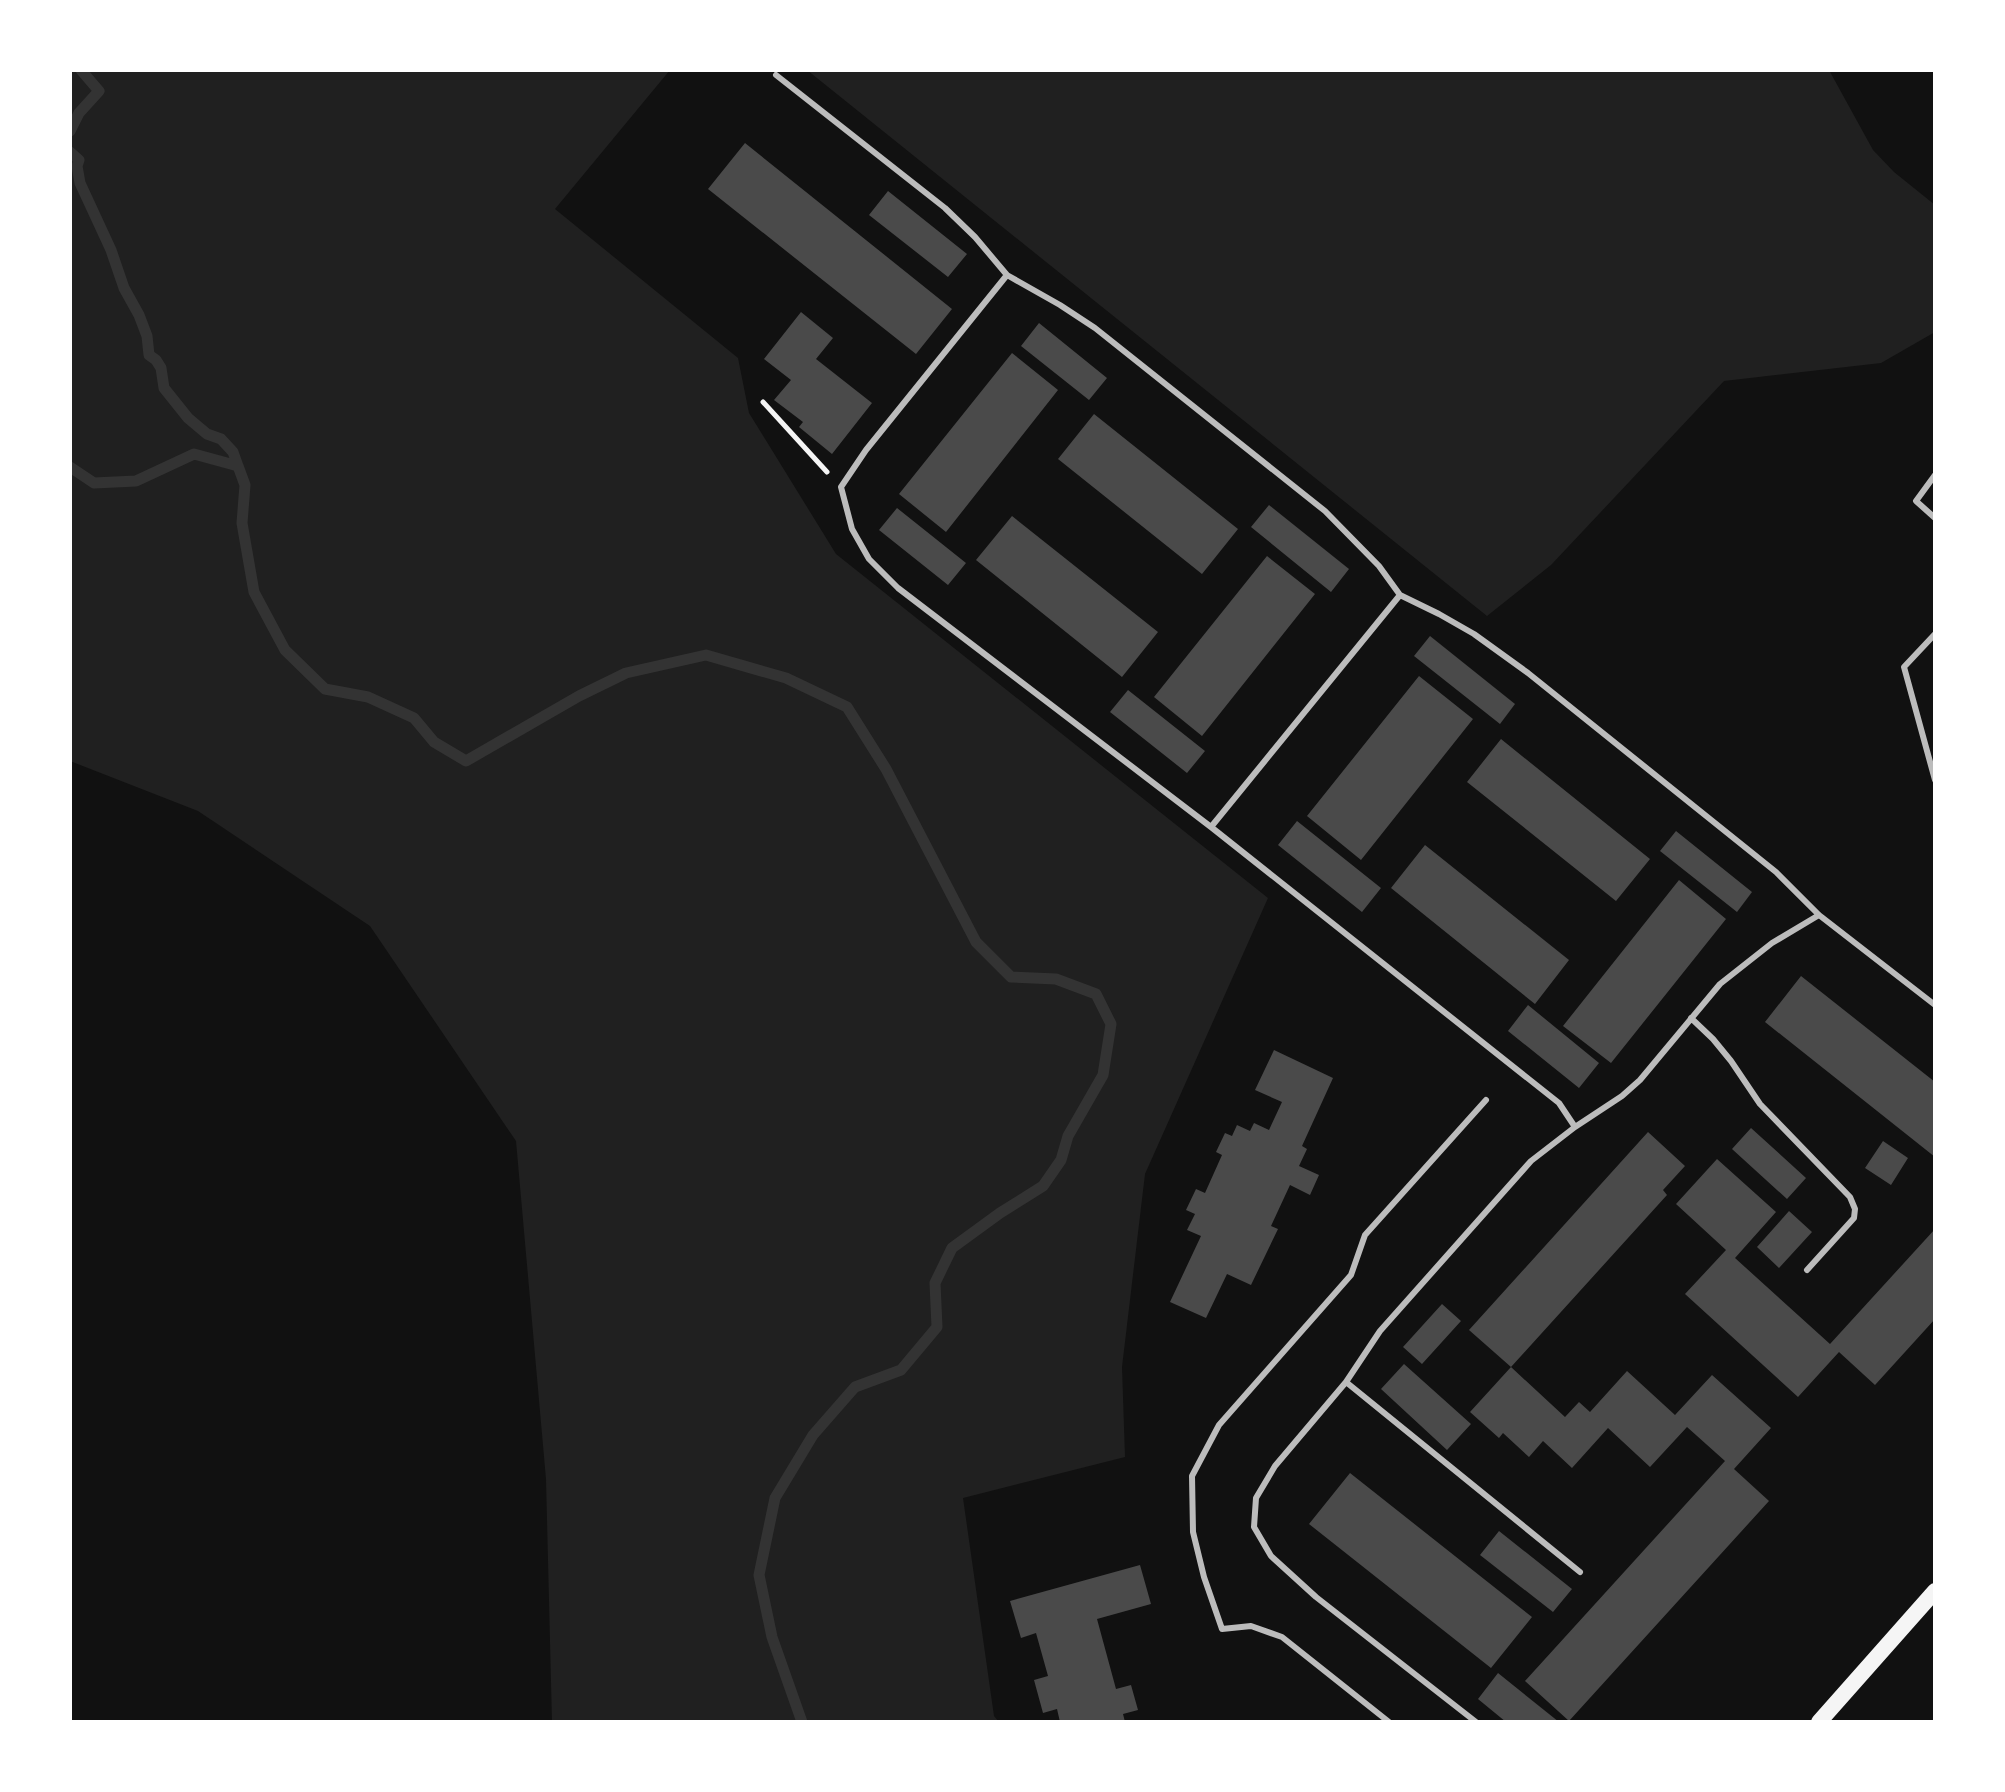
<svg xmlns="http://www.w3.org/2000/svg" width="2005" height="1792" font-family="'PT Serif',serif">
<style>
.green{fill:#202020}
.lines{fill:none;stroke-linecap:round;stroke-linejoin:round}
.stream{stroke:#333;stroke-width:11}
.building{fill:#4a4a4a}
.path{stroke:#f5f5f5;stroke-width:5}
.service{stroke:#bcbcbc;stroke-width:6}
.secondary{stroke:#f5f5f5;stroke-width:16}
</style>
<rect width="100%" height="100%" fill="#111"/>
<path class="green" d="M79,70H670L555,209L738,358L749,413L836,554L1268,898L1145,1174L1122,1367L1125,1457L963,1498L994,1716L999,1722H552L546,1479L516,1141L370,926L198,811L70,761V73Z
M807,70H1829L1873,150L1894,172L1935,205V332L1881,363L1724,381L1551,565L1487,616Z"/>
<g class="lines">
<path class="stream" d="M70,131L79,113L99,91L81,70
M70,152L79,160L77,166L80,183L111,250L124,288L139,315L147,336L149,355L156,360L161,368L164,388L188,418L207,434L221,439L233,452L238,466
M70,467L94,483L136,481L194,454L238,466L245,485L242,523L254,592L285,650L325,689L368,697L414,718L434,742L466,761L579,696L626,673L706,655L786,678L847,707L886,769L976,942L1011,977L1056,979L1096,994L1111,1024L1103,1075L1068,1136L1061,1160L1043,1186L1000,1213L952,1248L935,1283L937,1327L901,1370L855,1387L813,1435L775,1498L759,1575L772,1637L802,1722"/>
</g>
<path class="building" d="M745,143L952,309L916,354L708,189Z
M888,191L967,254L948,277L869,215Z
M801,312L833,338L816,359L872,403L832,454L799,427L803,422L774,400L791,380L764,359Z
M1039,323L1107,378L1089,400L1021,346Z
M1012,353L1058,390L946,532L899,494Z
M1094,414L1238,529L1202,574L1058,459Z
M1269,505L1349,569L1331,592L1251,527Z
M897,508L966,563L948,585L879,530Z
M1012,516L1158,632L1122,677L976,560Z
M1267,556L1315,594L1202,736L1154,697Z
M1430,636L1515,704L1500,724L1414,656Z
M1419,676L1473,719L1361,860L1307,816Z
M1128,690L1205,751L1187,773L1110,712Z
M1501,739L1650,859L1616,901L1467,782Z
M1297,821L1381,888L1362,912L1278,845Z
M1676,831L1752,892L1737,912L1660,851Z
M1425,845L1569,960L1535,1004L1391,888Z
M1679,880L1726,919L1611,1063L1563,1026Z
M1801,976L1935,1082V1157L1765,1022Z
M1528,1005L1599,1063L1579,1088L1508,1031Z
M1274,1050L1333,1078L1302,1146L1307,1149L1299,1166L1319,1175L1310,1195L1290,1185L1271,1226L1278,1229L1251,1285L1227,1274L1206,1318L1170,1302L1201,1236L1187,1230L1195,1214L1186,1210L1196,1189L1205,1193L1222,1155L1216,1152L1225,1133L1232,1136L1237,1125L1250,1131L1254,1123L1269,1130L1282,1102L1255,1090Z
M1751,1128L1806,1178L1787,1199L1732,1149Z
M1648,1132L1685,1166L1663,1190L1667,1195L1511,1367L1469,1330Z
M1883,1141L1908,1158L1891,1185L1865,1168Z
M1717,1159L1776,1212L1735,1258L1830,1344L1935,1229V1319L1875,1385L1839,1352L1798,1397L1685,1294L1726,1250L1676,1204Z
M1789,1211L1812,1232L1779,1268L1757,1247Z
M1442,1304L1461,1321L1422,1364L1403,1347Z
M1404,1364L1471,1424L1447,1450L1381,1389Z
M1511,1367L1565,1417L1579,1402L1590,1412L1627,1371L1675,1415L1712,1375L1771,1428L1734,1469L1769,1501L1569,1721L1525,1681L1725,1461L1687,1427L1650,1467L1608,1428L1572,1468L1543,1441L1529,1457L1503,1433L1499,1438L1470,1412Z
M1350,1473L1532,1617L1491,1668L1309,1524Z
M1499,1531L1572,1589L1553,1612L1480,1555Z
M1140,1565L1151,1604L1097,1619L1116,1689L1131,1685L1138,1710L1123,1714L1125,1722H1060L1057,1709L1043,1713L1034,1680L1048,1676L1036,1633L1021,1638L1010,1601Z
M1498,1673L1559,1722H1506L1478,1699Z"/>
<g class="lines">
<path class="path" d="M763,402L827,472"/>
<path class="service" d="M776,75L945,208L975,237L1007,275L1060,305L1095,328L1325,511L1379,566L1400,595L1439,614L1474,634L1528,673L1776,872L1819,915L1935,1005
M1007,275L866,450L841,487L852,529L869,559L898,588L1211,827L1559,1103L1575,1127
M1935,475L1916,501L1935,518
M1935,634L1904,667L1935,780
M1211,827L1400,595
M1691,1018L1713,1039L1731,1061L1760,1104L1850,1197L1855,1209L1854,1218L1807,1270
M1346,1382L1580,1572
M1389,1722L1282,1637L1251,1626L1222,1629L1204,1577L1193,1532L1192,1476L1219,1425L1351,1275L1365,1235L1486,1100
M1476,1722L1316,1597L1271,1556L1254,1527L1256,1498L1275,1466L1346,1382L1380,1331L1531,1161L1575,1127L1622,1096L1640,1080L1720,984L1772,943L1819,915"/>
<path class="secondary" d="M1819,1722L1935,1591"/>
</g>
<rect width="2005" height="1792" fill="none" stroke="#ffffff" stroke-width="144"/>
</svg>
